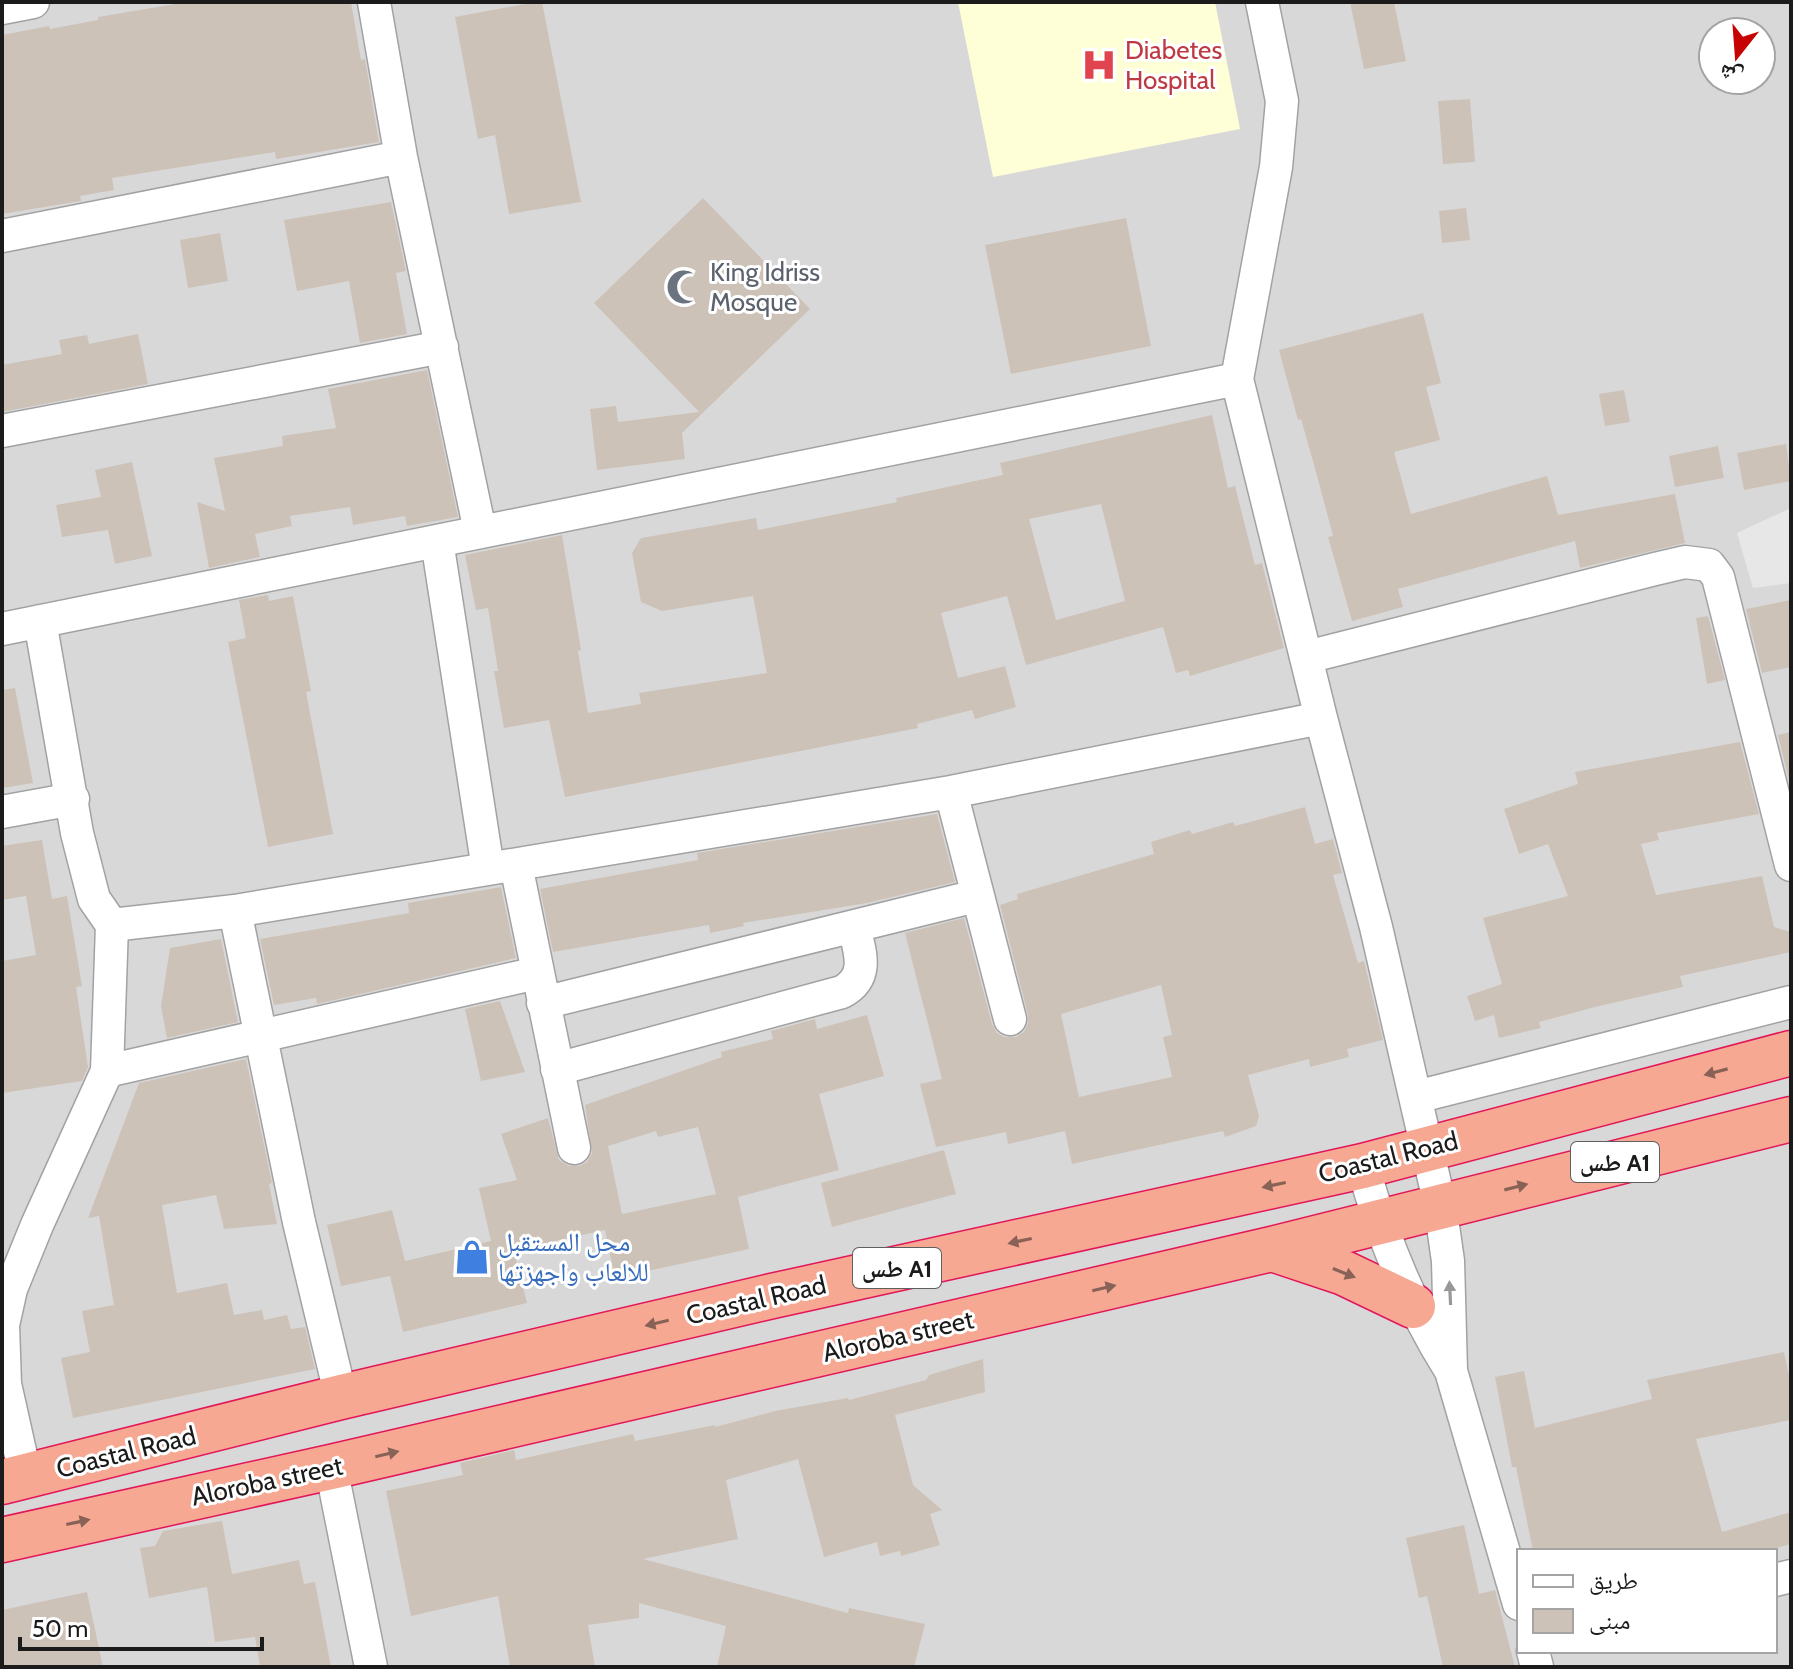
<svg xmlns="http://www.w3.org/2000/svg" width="1793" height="1669" font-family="Cabin,'Noto Naskh Arabic',sans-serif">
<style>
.residential{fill:#d9d8d8;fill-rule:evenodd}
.education{fill:#feffd7}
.parking{fill:#e7e7e7}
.building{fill:#cdc2b8;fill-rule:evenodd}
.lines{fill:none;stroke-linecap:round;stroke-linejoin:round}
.minor-casing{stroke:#a2a2a2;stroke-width:35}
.trunk-casing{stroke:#e21659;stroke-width:47}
.minor{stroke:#fff;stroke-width:32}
.trunk{stroke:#f6a892;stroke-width:44}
.oneway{fill:#886256}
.oneway2{fill:#989898}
.labels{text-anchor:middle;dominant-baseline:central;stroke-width:6;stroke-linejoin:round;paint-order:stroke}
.shield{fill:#fff;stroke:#5f5f5f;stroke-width:2}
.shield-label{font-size:24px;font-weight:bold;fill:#1b1b1b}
.health-label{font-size:26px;fill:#be3a42;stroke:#fff;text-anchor:start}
.worship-label{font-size:26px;fill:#5b616d;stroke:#fff;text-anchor:start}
.street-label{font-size:26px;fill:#1b1b1b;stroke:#fff}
.shop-label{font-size:26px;fill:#366cbe;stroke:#fff;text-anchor:start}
</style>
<rect width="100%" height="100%" fill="#eee9df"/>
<path class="residential" d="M2,2H1791V1667H2ZM1713,32H1761V80H1713ZM1519,1551H1775V1651H1519Z"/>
<path class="education" d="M958,2H1215L1240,129L993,177Z"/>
<path class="parking" d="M1791,508V583L1753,588L1737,533Z"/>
<path class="building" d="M187,2H351L361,60L365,59L379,142L276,159L275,152L112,178L114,190L80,196L81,201L2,214V35L49,26L50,29L98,20V17Z
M536,2H542L581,202L509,214L495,135L478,139L455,17Z
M1350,2H1394L1406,61L1364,69Z
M1470,99L1475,162L1443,164L1438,101Z
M703,198L810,309L682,433L685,459L597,470L590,409L616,406L618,422L699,412L594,303Z
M391,202L406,271L396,273L407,334L360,343L349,281L297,291L284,220Z
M1466,208L1470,240L1442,243L1439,211Z
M1126,218L1151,346L1011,374L985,245Z
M220,233L228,281L188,288L180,240Z
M1423,313L1441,383L1426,387L1440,440L1394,452L1411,514L1547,476L1558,515L1675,494L1685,543L1580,568L1575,541L1398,589L1403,607L1352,621L1328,537L1333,536L1316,472L1301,419L1298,420L1279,350Z
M138,334L148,384L2,412V365L62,354L59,340L87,335L89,344Z
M427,370L458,517L407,526L405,516L353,525L350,507L290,516L292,526L255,534L260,557L209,568L197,502L225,511L214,458L283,446L282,436L336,428L328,389Z
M1624,390L1630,422L1605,426L1599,394Z
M1212,415L1228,488L1235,486L1255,565L1262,563L1284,648L1190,676L1188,670L1176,673L1163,627L1026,665L1007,596L941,613L958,678L1005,666L1016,707L975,719L972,710L917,724L918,728L565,797L549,720L504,728L494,671H498L488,608L476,610L465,555L562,535L581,650L578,651L588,713L641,704L639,693L767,673L753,596L662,611L641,602L632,553L641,538L756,518L758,530L897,502L896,498L1003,475L1000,463ZM1101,504L1125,601L1056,620L1029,519Z
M1786,444L1791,481L1744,490L1737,453Z
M1718,446L1724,478L1675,487L1669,456Z
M132,462L152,556L115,564L108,530L62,537L56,505L101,497L95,470Z
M268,595L269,601L293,596L311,691L306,692L333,834L268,847L228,642L246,638L239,600Z
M1791,600V667L1762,673L1746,609Z
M1708,616L1725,680L1707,684L1696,618Z
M15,688L33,783L2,788V690Z
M1791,732V788L1778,735Z
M1740,742L1759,814L1657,833L1659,840L1641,844L1656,895L1762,876L1774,927L1791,932V952L1680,976L1683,987L1599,1006L1539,1022L1541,1028L1499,1038L1494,1015L1475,1021L1467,996L1502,984L1483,918L1568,896L1548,844L1519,854L1504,809L1578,784L1575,772Z
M1305,807L1315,844L1333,839L1342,873L1333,875L1358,963L1364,961L1383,1040L1347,1049L1349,1057L1310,1067L1309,1059L1248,1075L1259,1116L1256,1126L1225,1137L1223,1131L1072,1164L1065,1131L1008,1144L1006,1132L936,1147L920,1084L942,1079L905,933L964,918L992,1024L997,1033L1004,1037H1016L1024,1032L1028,1023V1015L1000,905L1018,899L1017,894L1154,854L1151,842L1190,830L1192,834L1233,822L1235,826ZM1161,985L1172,1035L1163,1037L1172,1077L1079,1097L1061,1014Z
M937,814L955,882L867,903L743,923L744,926L710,933L709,925L553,952L540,889L698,860L697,853Z
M42,840L52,899L67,896L82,986L76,987L88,1067L82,1081L2,1093V961L36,955L26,896L2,900V846Z
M501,887L516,958L317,1004L316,998L274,1005L260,939L409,913L408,903Z
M221,939L238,1022L167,1038L161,1006L170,948Z
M500,1001L525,1072L481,1081L465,1009Z
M867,1015L884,1076L819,1094L839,1170L738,1197L749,1249L615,1278L605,1230L514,1250L527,1303L403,1332L390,1276L341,1286L327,1225L392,1210L405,1261L491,1241L479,1188L517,1180L501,1134L548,1118L559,1160L569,1166H579L587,1162L592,1153L585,1105L722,1057L721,1052L773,1039L771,1031L815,1019L817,1029ZM698,1127L716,1194L622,1214L608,1146L656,1131L658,1137Z
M246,1059L272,1183L269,1184L277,1224L224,1229L216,1195L162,1205L177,1293L227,1283L234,1315L262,1310L264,1320L287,1315L291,1329L305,1327L315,1369L73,1418L61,1358L90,1352L82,1311L114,1305L99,1216L88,1218L139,1083Z
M944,1150L956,1194L832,1227L821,1183Z
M1784,1352L1791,1385V1420L1696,1439L1722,1532L1791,1512V1544L1765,1551H1533L1516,1467H1512L1495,1377L1524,1371L1535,1428L1652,1399L1647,1380Z
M983,1359L985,1392L895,1415L913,1485L942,1510L930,1514L940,1545L901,1556L900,1551L880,1556L877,1542L824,1557L798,1459L726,1480L738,1539L643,1559L848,1613L849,1608L925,1624L914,1667H717L726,1626L639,1603V1618L588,1625L595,1667H510L498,1596L411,1616L386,1491L463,1475L460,1463L514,1450L516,1460L633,1434L635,1441L715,1425V1427L775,1411L848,1398L849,1400L926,1380L929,1375Z
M222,1521L232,1574L299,1560L304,1584L315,1582L331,1667H260L255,1637L215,1642L207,1587L149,1598L140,1548L155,1546L163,1531Z
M1464,1525L1479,1594L1495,1590L1515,1667H1443L1427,1596L1419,1598L1406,1538Z
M87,1592L103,1667H2V1610Z"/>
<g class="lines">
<g class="minor-casing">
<path id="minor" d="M374,2L401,157L480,531
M1262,2L1282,101L1276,167L1237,379L1321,718L1376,927L1440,1205L1448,1261L1451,1371
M2,8L33,2
M2,236L401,157
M2,431L442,347
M437,541L488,869
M2,629L1237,379
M1307,657L1655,569L1685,562L1709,565L1718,577L1791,865
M951,792L1010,1019
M2,812L73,799
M516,865L574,1148
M235,911L299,1222L341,1397
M112,925L235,911L951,792L1321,718
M543,1003L976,896
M557,1069L842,992C870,977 860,952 854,927
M107,1071L537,973
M1416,1097L1791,1002
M1363,1166C1383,1240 1410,1306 1451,1371L1519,1604
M331,1467L371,1667
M26,1478L5,1384L3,1325L11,1289L37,1225L107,1071L112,925L94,899L77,833L40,621
M1775,1580L1791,1576
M1533,1651L1537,1667"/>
</g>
<g class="trunk-casing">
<path id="trunk" d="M1272,1249L1344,1273L1413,1306
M2,1482L341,1397L772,1296L1363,1166L1791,1053
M2,1540L331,1467L1272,1249L1791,1119"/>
</g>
<use href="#minor" class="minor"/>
<use href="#trunk" class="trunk"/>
</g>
<defs><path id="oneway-solid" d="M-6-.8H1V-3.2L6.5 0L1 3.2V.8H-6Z" transform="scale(2)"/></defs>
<g class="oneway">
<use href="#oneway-solid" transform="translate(1716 1072) rotate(165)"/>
<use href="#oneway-solid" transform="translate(1274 1185) rotate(168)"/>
<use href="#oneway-solid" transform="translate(1516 1187) rotate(-14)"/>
<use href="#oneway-solid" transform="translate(1020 1241) rotate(168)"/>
<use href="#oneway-solid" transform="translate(1344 1273) rotate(22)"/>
<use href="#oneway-solid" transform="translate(1104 1288) rotate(-13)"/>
<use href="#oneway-solid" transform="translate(657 1323) rotate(167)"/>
<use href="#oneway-solid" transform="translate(387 1454) rotate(-13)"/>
<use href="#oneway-solid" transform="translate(78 1522) rotate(-12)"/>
</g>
<use class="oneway2" href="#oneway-solid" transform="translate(1450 1293) rotate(-93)"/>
<defs>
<g id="hospital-bare" transform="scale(2.76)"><path d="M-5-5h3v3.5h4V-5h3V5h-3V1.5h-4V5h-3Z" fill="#e0444e" stroke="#fff" stroke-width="2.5" paint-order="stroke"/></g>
<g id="mosque-bare" transform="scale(2.76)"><path d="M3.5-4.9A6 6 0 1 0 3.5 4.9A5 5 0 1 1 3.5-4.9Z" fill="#6b7280" stroke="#fff" stroke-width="2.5" paint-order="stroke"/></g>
<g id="shop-bare" transform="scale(2.76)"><path d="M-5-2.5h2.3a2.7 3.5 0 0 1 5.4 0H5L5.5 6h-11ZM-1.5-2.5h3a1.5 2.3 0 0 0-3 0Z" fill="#3f7fe0" stroke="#fff" stroke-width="2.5" paint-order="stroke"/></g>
</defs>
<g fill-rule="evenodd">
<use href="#hospital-bare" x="1099" y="65"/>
<use href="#mosque-bare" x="684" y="287"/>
<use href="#shop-bare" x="472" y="1257"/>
</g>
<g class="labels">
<g class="shield">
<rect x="1571" y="1142" width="88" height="40" rx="6"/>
<rect x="853" y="1248" width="88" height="40" rx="6"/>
</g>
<g class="shield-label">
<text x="1615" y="1162">طس A1</text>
<text x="897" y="1268">طس A1</text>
</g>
<g class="health-label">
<text x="1125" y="50">Diabetes<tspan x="1125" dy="30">Hospital</tspan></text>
</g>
<g class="worship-label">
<text x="710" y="272">King Idriss<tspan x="710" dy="30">Mosque</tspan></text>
</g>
<g class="street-label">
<text transform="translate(1388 1157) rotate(-14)">Coastal Road</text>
<text transform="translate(756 1300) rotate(-13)">Coastal Road</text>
<text transform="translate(898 1336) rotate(-13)">Aloroba street</text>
<text transform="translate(126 1452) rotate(-14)">Coastal Road</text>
<text transform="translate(267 1481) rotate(-12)">Aloroba street</text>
</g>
<g class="shop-label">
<text x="498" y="1242">محل المستقبل<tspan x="498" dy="30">للالعاب واجهزتها</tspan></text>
</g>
</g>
<rect width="1793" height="1669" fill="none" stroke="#1b1b1b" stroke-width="8"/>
<rect x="1517" y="1549" width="260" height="104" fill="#ffffff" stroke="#a4a4a4" stroke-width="2"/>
<rect x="1533" y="1575" width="40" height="12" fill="#ffffff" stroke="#a4a4a4" stroke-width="2"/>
<text x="1589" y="1589" font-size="24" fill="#1b1b1b">طريق</text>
<rect x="1533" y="1609" width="40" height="24" fill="#cdc2b8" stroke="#a4a4a4" stroke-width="2"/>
<text x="1589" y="1629" font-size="24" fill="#1b1b1b">مبنى</text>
<g transform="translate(1737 56) rotate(197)"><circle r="38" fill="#ffffff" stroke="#a4a4a4" stroke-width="2"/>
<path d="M0-6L14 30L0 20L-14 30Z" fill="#c60300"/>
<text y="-12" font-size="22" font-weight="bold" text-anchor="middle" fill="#1b1b1b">ش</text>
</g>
<path d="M20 1637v12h242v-12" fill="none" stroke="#1b1b1b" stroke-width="4"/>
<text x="32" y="1637" font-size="24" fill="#1b1b1b" stroke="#ffffff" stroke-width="6" paint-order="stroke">50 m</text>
</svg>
